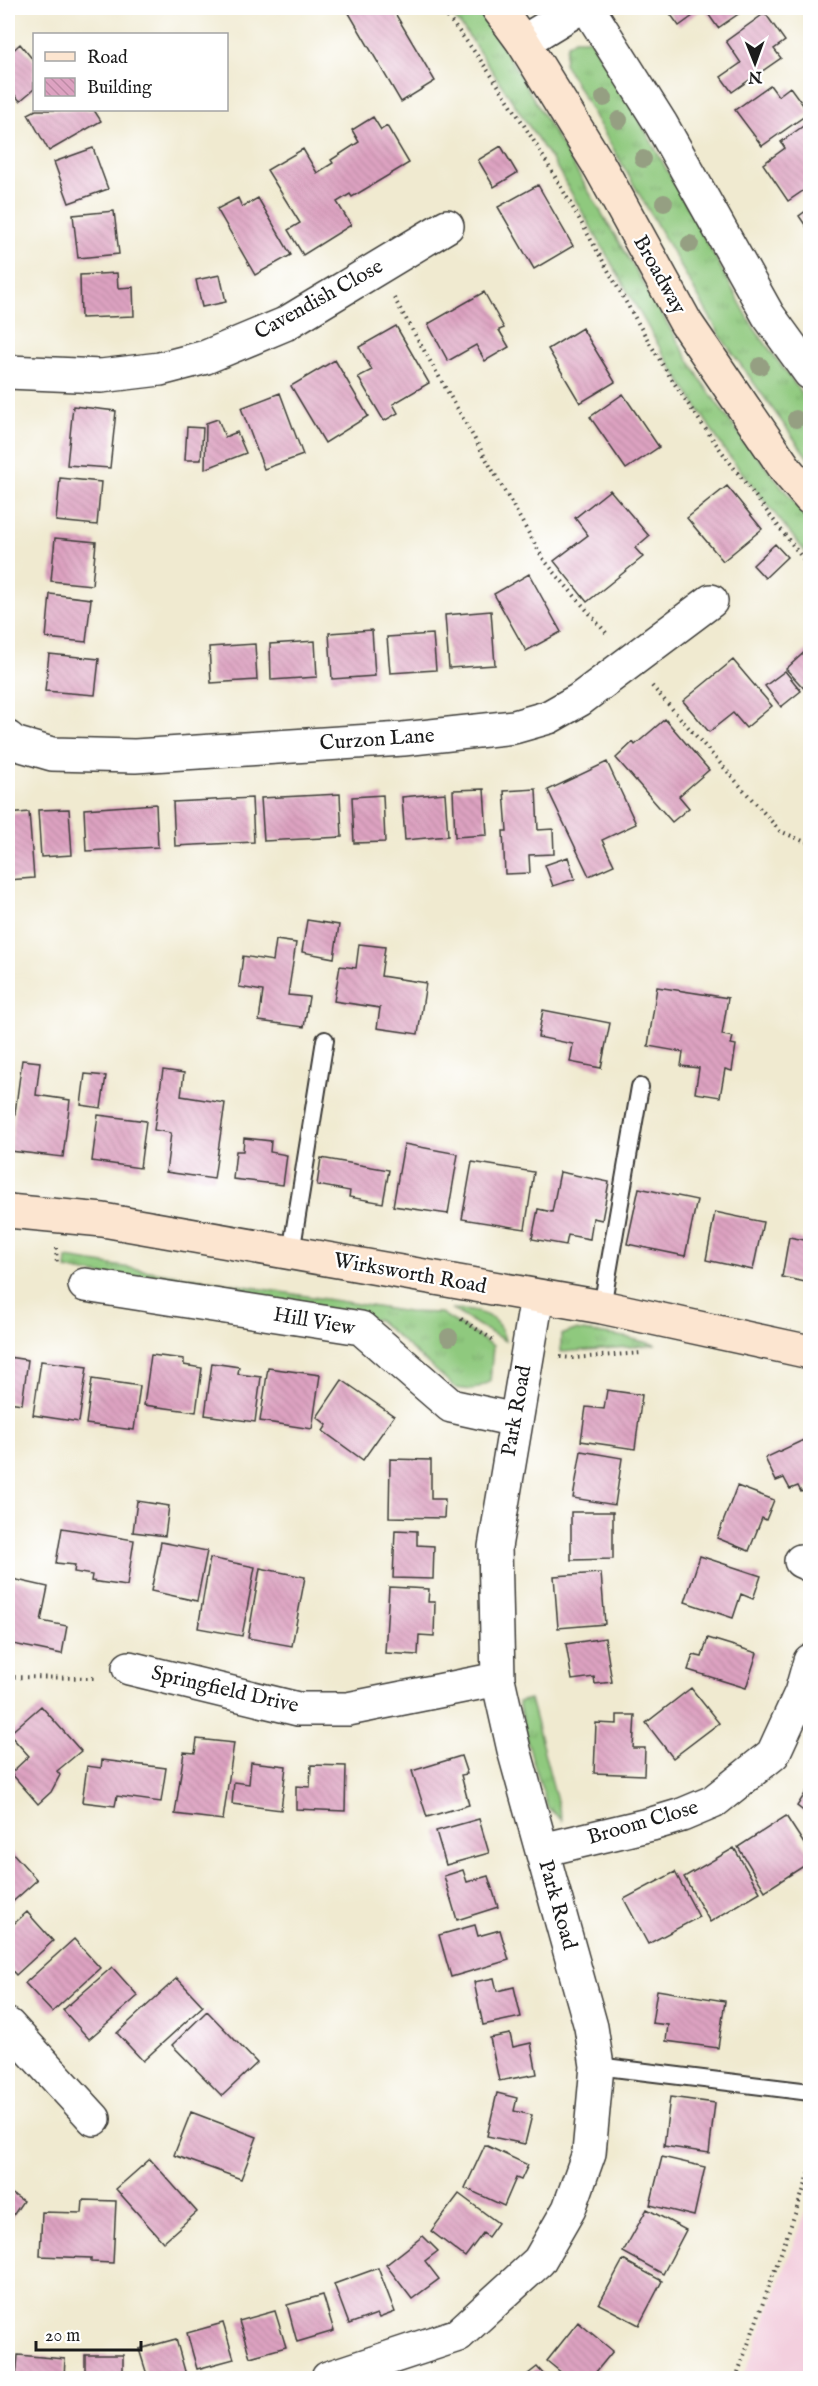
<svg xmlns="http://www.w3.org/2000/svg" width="818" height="2386" font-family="'IM FELL English',serif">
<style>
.built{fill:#f3cfde}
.grass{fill:url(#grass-tufts);stroke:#56724d;stroke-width:1.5}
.building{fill:url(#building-back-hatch)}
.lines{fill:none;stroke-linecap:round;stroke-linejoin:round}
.lane-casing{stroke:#3c3b37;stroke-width:20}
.street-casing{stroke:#3c3b37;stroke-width:36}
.secondary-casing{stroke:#3c3b37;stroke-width:36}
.path{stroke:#3c3b37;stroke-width:4;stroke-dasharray:1.5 4.5;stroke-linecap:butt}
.lane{stroke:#fff;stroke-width:16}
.street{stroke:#fff;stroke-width:33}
.secondary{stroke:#fce5d0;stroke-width:33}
.tree{fill:#959f82}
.labels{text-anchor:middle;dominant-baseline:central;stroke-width:4.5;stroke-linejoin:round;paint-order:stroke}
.street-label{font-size:21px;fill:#1c1c1c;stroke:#fff}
</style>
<defs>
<pattern id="grass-tufts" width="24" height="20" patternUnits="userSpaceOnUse" patternTransform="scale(1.5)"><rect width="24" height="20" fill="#8fc97e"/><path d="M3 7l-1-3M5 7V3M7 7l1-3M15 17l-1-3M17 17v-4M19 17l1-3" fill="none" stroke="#7bac6c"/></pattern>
<pattern id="building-back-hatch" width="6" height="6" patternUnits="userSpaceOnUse" patternTransform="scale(1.5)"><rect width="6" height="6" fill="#dda2c1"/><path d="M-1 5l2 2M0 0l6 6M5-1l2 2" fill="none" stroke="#bd8ba5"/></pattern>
</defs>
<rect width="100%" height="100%" fill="#fff"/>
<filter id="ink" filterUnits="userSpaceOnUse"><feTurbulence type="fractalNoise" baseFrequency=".0167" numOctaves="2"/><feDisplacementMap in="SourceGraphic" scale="12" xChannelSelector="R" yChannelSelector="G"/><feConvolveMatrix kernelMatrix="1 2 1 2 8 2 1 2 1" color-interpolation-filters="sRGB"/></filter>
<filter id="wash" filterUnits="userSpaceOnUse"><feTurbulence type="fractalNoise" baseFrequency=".008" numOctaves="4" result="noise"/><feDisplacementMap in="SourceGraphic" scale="24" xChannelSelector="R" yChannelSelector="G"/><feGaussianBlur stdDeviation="1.35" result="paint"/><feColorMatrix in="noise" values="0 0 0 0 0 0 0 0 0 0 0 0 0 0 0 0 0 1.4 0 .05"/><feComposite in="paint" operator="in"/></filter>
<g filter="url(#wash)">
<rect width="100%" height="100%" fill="#f0ead0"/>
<path class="built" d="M810,2202V2378H743Z"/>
<path class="grass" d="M446,8H476L491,27L702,382L731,423L810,522V558L725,451L664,355L557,168L466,32Z
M575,39H590L625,94L754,328L810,405V461L723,340L564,63L567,45Z
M67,1258L408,1312L441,1313L493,1346L490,1382L472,1390L456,1388L378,1320L66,1269Z
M451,1309C476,1310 500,1313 505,1341Z
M575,1330L625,1337L656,1345L561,1352V1335Z
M530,1699L562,1820L548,1808L532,1758L518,1702Z"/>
<g id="blocks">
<path class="building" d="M346,8H392L435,81L401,102Z
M666,8H747L718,28L704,8L679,26Z
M765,13L785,41L774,49L781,58L732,92L721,77L741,63L726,41Z
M20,44L34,61V89L20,101L8,87V55Z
M770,85L778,96L790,87L809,113L762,146L735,110Z
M36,110H94L101,121L49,151L28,114Z
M373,117L381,130L387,126L409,163L352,197L350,194L337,202L351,225L303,255L288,230L300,223L267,170L303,149L317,173L333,163L331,160L359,142L352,130Z
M806,124L810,130V186L788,201L763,164L785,148L781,142Z
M501,146L517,173L494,187L478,160Z
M93,148L108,189L69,203L54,162Z
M538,185L573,246L534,269L498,207Z
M238,198L242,207L258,198L291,255L255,275L217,209Z
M810,208V232L799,216Z
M114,211L119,254L78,258L73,215Z
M117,273L118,288L133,287L134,316L81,318L80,275Z
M220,275L226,302L202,307L196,280Z
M484,292L504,328L499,330L509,347L485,361L476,345L448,361L428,324Z
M396,326L429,383L393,404L398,413L384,421L358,377L372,370L359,347Z
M582,328L615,382L580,403L548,349Z
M335,360L368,416L325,443L291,386Z
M280,393L303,455L264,469L241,408Z
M623,394L659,447L626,469L590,417Z
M73,406L116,411L110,468L67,465Z
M218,419L225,437L237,432L246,453L205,469L206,423Z
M187,427L203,428L201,460H185Z
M60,478L101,482L97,525L56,521Z
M727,486L762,529L723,561L687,518Z
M610,490L649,536L635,548L643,557L587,602L554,561L588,535L575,518Z
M55,538L96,542L92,585L51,581Z
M775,544L787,557L765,578L753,565Z
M529,574L561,632L526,651L494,594Z
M50,594L91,599L86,642L46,638Z
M491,611L495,665L449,668L445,615Z
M372,630L375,676L332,679L329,633Z
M433,634L436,670L390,673L387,637Z
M315,641L317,677L271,680L270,644Z
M255,644L257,680L211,683L209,647Z
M810,647V695L786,669Z
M49,654L99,659L95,695L45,691Z
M733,660L772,706L746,728L733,713L709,732L683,701Z
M785,671L801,691L781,707L765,686Z
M665,719L709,770L679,796L689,808L672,822L616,758L633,742L635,745Z
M607,762L636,824L602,840L614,865L589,876L548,790Z
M484,789L487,835L455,837L453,790Z
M536,789L538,830L553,829L554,854L529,855L530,873L505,874L503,831H507L504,791Z
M445,793L448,836L405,840L402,797Z
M340,794L342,837L264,841L261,798Z
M383,795L385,842L354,843L352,797Z
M252,798L254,842L175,846L173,802Z
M156,804L158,847L86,851L84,809Z
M69,809L72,855L41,857L38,810Z
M29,812L34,878L8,880V814Z
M568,857L575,879L553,886L545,865Z
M307,920L339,925L334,958L302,952Z
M276,940L296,943L288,995L309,997L304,1027L259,1021L263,991L239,987L243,956L273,961Z
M359,944L385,947L381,976L426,983L418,1034L377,1028L380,1008L334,1001L340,966L356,968Z
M657,987L728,998L722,1035L733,1037L731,1044L736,1045L732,1071L725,1069L720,1097L695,1093L699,1068L681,1066L683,1052L648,1046Z
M543,1010L610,1023L601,1068L570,1062L573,1044L538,1037Z
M22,1060L40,1062L36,1095L70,1100L63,1157L10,1151Z
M163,1070L184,1073L181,1096L225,1103L214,1179L166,1172L171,1133L154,1130Z
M85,1074L106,1076L101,1108L81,1105Z
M98,1115L146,1121L140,1168L92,1161Z
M244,1138L271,1141L270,1152L287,1155L283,1185L233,1179L236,1151H243Z
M404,1144L458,1154L448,1214L393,1206Z
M321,1158L389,1170L383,1203L349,1197L350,1191L317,1185Z
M472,1162L534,1172L525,1229L462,1219Z
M560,1172L609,1182L602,1220L593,1218L590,1239L568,1235L566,1245L532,1239L538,1209L552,1212Z
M639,1188L697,1200L685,1256L627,1244Z
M715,1212L763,1222L753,1270L706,1260Z
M789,1237L810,1241V1283L782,1277Z
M151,1355L184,1359V1365L202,1368L196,1412L144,1405Z
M8,1357L28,1360L22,1404L8,1402Z
M41,1361L87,1367L79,1422L33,1415Z
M212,1363L239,1367L238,1374L261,1377L255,1422L205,1415Z
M268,1368L320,1375L312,1429L260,1421Z
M92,1379L140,1386L134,1430L86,1424Z
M342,1380L394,1416L363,1460L323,1431L327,1425L317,1417Z
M607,1390L642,1395L635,1449L581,1441L586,1407L604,1409Z
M810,1437V1487L801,1492L798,1486L790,1489L784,1478L776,1481L765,1458Z
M581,1451L622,1458L615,1505L573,1498Z
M390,1459L431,1460V1499H445L444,1518L389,1517Z
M737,1486L774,1500L766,1520L762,1518L749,1551L717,1538Z
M137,1501L169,1506L165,1536L133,1532Z
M571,1512H613V1559L571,1560Z
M62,1528L134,1540L127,1586L91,1581L92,1575L74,1572L75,1565L56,1563Z
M395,1530L417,1531V1545L434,1546L433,1579L393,1578Z
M161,1542L207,1551L197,1601L151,1591Z
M700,1556L761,1576L753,1599L741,1594L733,1618L685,1602Z
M210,1558L255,1567L242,1636L198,1628Z
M260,1568L305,1577L292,1646L248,1638Z
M601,1573L605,1624L558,1628L554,1576Z
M8,1578L48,1587L41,1621L67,1626L62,1654L8,1643Z
M389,1587L429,1589L428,1602H435L434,1636L419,1635L418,1655L385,1653Z
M605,1638L612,1682L595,1684L594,1677L572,1680L566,1644Z
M708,1638L757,1653L746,1688L688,1670L693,1655L702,1657Z
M691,1688L719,1723L673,1758L646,1723Z
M41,1706L81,1751L57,1771L60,1775L51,1792L38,1804L11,1773L29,1756L9,1734Z
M617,1715H635L633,1748H645L644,1775L594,1773L596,1723L617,1724Z
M197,1739L234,1743L223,1820L175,1814L184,1752L195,1753Z
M461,1756L467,1774L461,1775L469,1805L427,1817L412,1771Z
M102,1760L166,1768L161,1802L117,1796L115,1806L82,1802L87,1766L101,1768Z
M251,1762L286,1766L281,1810L232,1804L234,1782L249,1784Z
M311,1765L346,1766L345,1811L296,1809V1786L310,1787Z
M810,1786V1816L797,1806Z
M786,1816L810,1853V1862L765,1891L738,1847Z
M479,1819L489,1853L446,1865L436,1831Z
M734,1848L760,1892L710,1922L684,1877Z
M11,1851L37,1880L8,1906V1854Z
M463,1870L467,1882L488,1876L498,1907L457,1920L444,1876Z
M675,1872L699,1917L648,1944L624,1899Z
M27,1912L53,1941L16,1975L8,1966V1929Z
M475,1925L478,1936L500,1930L509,1960L451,1977L439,1935Z
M74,1939L100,1968L52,2012L25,1983Z
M112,1967L138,1996L89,2039L63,2010Z
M177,1978L203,2006L143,2061L117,2033Z
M494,1978L497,1991L514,1987L521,2017L483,2025L474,1982Z
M657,1990L725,2001L718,2048L666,2041L668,2025L652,2023Z
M207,2011L257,2063L222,2096L172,2045Z
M510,2034L513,2047L531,2043L537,2074L499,2081L490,2038Z
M497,2093L517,2098L514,2111L532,2115L525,2144L487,2136Z
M670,2097L715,2103L709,2153L664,2146Z
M191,2112L257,2137L241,2179L174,2155Z
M485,2145L528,2165L521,2180L516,2178L504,2206L465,2188Z
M662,2157L705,2167L694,2216L650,2205Z
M150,2159L197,2212L163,2242L116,2189Z
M8,2191L23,2201L8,2223Z
M459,2194L498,2223L488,2237L483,2233L465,2257L431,2231Z
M83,2200L116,2201L113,2263L91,2262V2258L40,2256L42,2212L82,2213Z
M647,2209L686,2230L663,2274L623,2252Z
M423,2236L438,2251L425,2261L439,2279L412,2299L386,2265Z
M623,2260L662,2281L639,2325L599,2304Z
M378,2268L395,2312L379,2318L377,2314L349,2324L334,2284Z
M323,2295L334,2331L297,2342L287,2305Z
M275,2311L286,2347L250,2357L239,2321Z
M578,2322L613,2351L591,2378H568L547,2361Z
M223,2323L234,2359L197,2369L187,2333Z
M176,2339L186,2375L172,2378H148L139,2349Z
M18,2355L65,2359L64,2378H16Z
M85,2355H123V2378H85Z
M537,2367L547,2378H523Z"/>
</g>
</g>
<g filter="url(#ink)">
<use href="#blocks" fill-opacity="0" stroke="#3c3b37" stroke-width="1.5"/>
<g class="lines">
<g class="lane-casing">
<path id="lane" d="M291,1253L325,1040
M602,1307L640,1087
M597,2066L810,2092"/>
</g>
<g class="street-casing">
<path id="street" d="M588,8L661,124L768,315L810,373
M523,42L579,8
M8,372L101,376L160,369L206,357L285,324L447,226
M8,738L14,743L52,754L135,756L403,739L514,727L549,717L579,700L711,601
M85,1285L361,1328L451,1406L515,1420
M801,1561L810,1565
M129,1668L298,1709H348L498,1679
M542,1850L652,1824L682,1815L713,1802L773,1754L801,1693L810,1661
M8,2025L94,2119
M328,2378L458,2335L539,2261L569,2209L589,2153L597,2066L591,2027L514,1750L498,1679L495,1547L537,1297"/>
</g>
<g class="secondary-casing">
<path id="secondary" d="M498,8L523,42L600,167L686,323L787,471L810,498
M8,1211L103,1220L602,1307L810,1352"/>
</g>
<path class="path" d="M440,8C530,115 589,243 661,362C705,434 759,500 810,568
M394,298L544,560L608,635
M652,686L780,831L810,844
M56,1248L57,1265
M461,1319L495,1341
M560,1357L573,1358L642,1353
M8,1677L96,1678
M736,2378L810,2172"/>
<use href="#lane" class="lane"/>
<use href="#street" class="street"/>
<use href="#secondary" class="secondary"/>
</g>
<g class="tree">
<circle cx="604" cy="98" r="9"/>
<circle cx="619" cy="120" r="9"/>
<circle cx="643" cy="159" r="9"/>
<circle cx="664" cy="203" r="9"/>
<circle cx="690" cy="244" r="9"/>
<circle cx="760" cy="366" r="9"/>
<circle cx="796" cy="419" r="9"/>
<circle cx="449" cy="1337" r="9"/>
</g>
</g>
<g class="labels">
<g class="street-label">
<text transform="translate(659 275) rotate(61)">Broadway</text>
<text transform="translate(319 300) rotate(-29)">Cavendish Close</text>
<text transform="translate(377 740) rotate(-4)">Curzon Lane</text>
<text transform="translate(410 1274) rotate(10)">Wirksworth Road</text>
<text transform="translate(314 1322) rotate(10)">Hill View</text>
<text transform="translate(517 1411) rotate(-80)">Park Road</text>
<text transform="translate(225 1690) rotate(13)">Springfield Drive</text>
<text transform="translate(643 1823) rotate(-16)">Broom Close</text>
<text transform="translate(557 1905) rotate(74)">Park Road</text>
</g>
</g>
<rect width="818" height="2386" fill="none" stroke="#fff" stroke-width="30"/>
<rect x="33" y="33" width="195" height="78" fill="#ffffff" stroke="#a4a4a4" stroke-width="1.5"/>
<rect x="45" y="52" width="30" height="9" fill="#fce5d0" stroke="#a4a4a4" stroke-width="1.5"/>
<text x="87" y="63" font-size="18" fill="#1c1c1c">Road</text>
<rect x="45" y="78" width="30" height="18" fill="url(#building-back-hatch)" stroke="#a4a4a4" stroke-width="1.5"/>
<text x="87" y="93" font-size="18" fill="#1c1c1c">Building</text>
<g transform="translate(755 63) rotate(179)" stroke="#ffffff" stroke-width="4.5" paint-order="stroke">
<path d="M0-4.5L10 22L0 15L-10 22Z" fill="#1c1c1c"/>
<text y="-9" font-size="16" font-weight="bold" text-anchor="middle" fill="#1c1c1c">N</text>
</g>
<path d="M36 2341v9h105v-9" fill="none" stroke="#1c1c1c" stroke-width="3"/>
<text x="45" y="2341" font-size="18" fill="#1c1c1c" stroke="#ffffff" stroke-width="4.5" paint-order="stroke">20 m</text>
</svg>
